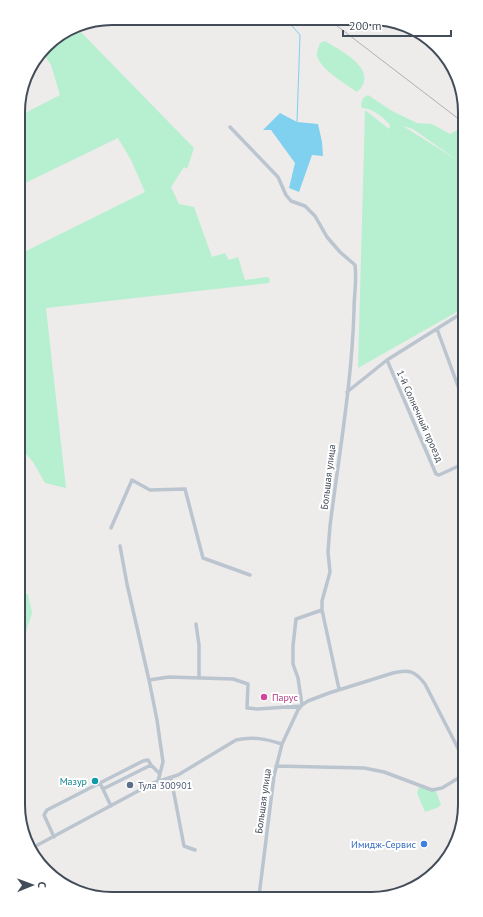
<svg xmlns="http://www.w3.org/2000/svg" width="483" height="917" font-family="'PT Sans',sans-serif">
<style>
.green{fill:#b6f0d0;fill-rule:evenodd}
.water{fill:#80d0ef}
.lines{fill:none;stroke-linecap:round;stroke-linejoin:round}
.stream{stroke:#80d0ef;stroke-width:1}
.minor{stroke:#bbc5cf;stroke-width:3.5}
.major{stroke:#a9b8cc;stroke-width:4.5}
.rail{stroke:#adb0b6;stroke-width:1}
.hotel-dot{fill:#d1479c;stroke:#fff;stroke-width:1.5}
.culture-dot{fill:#0f9aa8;stroke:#fff;stroke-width:1.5}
.service-dot{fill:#5c6f8a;stroke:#fff;stroke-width:1.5}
.shop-dot{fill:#3f7fe0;stroke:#fff;stroke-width:1.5}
.labels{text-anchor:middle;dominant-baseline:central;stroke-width:4;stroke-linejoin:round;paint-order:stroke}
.street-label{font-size:10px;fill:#434d59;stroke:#fff}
.hotel-label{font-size:10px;fill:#b23c85;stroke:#fff;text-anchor:start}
.culture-label{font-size:10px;fill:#0d838f;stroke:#fff;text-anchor:end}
.service-label{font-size:10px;fill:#4e5e75;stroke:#fff;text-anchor:start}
.shop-label{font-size:10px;fill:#366cbe;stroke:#fff;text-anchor:end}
.rim{fill:none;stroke:#434d59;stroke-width:2}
</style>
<rect width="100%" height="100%" fill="#eeebeb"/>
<path class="green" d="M75,26L194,148L187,169L184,167L171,187L179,204L194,207L212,257L225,253L229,260L238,257L245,280L267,277L270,279L269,283L46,308L66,488L45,483L33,462L21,448L20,254L145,192L131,160L118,138L19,186V116L60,95L51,65L42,52L50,41Z
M325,41C341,51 381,70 357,92C346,84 321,70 317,56C316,52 319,47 320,43Z
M368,95L392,111L417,123L432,124L450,134L459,129L460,130L462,309L358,368L365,110L389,129L390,125C382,116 374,109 362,108L361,105L363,98ZM403,126L413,129L457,160Z
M22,594H28L32,613L26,632L22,630Z
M419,787L436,791L441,805L437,808L425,812L417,793Z"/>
<path class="water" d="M280,113L297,122L318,124L322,142L323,156L312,155L299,192L289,188L295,163L271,130H263Z"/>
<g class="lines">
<path class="stream" d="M286,19L300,35L297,122"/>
<path class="minor" d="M230,127L278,177L286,195L291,201L305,206L315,216L327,237L340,252L355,265C357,280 354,295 354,310C352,382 339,454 330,526L328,552L330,572L322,601V610L339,689
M437,329L462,397
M387,360L436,474L439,475L463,464
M347,392L387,360L462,313
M111,528L132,480L150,490L185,489L203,558L250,575
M120,546L127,584L149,680L157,720L163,762L158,781
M196,624L199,645V678
M149,680L169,677L233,679L248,684L247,708L258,709L301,706
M302,705L298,678L293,664V646L296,619L322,610
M276,766L364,768L384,772L432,790L442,788L465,774
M171,778L184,846L195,850
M100,783L111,806
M103,789L151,765
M54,837L44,815L47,810L143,761L148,760L151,765L160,774
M32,848L153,783L178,775L236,740C252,736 266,739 282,744
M259,896L274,776L282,744L298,710L302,705L308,701L329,693L393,673C409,669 415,671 425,684L464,760"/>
<path class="major" d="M401,894L402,893"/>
<path class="rail" d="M328,19L460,120"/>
</g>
<circle class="hotel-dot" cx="264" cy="697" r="4"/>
<circle class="culture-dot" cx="95" cy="781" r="4"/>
<circle class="service-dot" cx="130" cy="785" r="4"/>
<circle class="shop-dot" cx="424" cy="844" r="4"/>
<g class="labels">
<g class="street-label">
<text transform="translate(420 416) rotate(66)">1-й Солнечный проезд</text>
<text transform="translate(328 477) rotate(-83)">Большая улица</text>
<text transform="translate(263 801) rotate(-82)">Большая улица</text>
</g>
<g class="hotel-label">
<text x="272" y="697">Парус</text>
</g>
<g class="culture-label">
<text x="87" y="781">Мазур</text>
</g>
<g class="service-label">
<text x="138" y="785">Тула 300901</text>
</g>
<g class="shop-label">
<text x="416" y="844">Имидж-Сервис</text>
</g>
</g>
<path d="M0 0H483V917H0ZM112 25H371A87 87 0 0 1 458 112V805A87 87 0 0 1 371 892H112A87 87 0 0 1 25 805V112A87 87 0 0 1 112 25Z" fill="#fff" fill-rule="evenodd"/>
<path class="rim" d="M112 25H371A87 87 0 0 1 458 112V805A87 87 0 0 1 371 892H112A87 87 0 0 1 25 805V112A87 87 0 0 1 112 25Z"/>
<g transform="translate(32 885) rotate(89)" stroke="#ffffff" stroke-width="3" paint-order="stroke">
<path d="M0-3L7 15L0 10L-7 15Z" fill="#434d59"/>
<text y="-6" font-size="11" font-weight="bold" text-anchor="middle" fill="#434d59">С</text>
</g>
<path d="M343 30v6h108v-6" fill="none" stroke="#434d59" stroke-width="2"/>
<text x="349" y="30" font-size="12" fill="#434d59" stroke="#ffffff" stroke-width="3" paint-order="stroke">200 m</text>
</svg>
